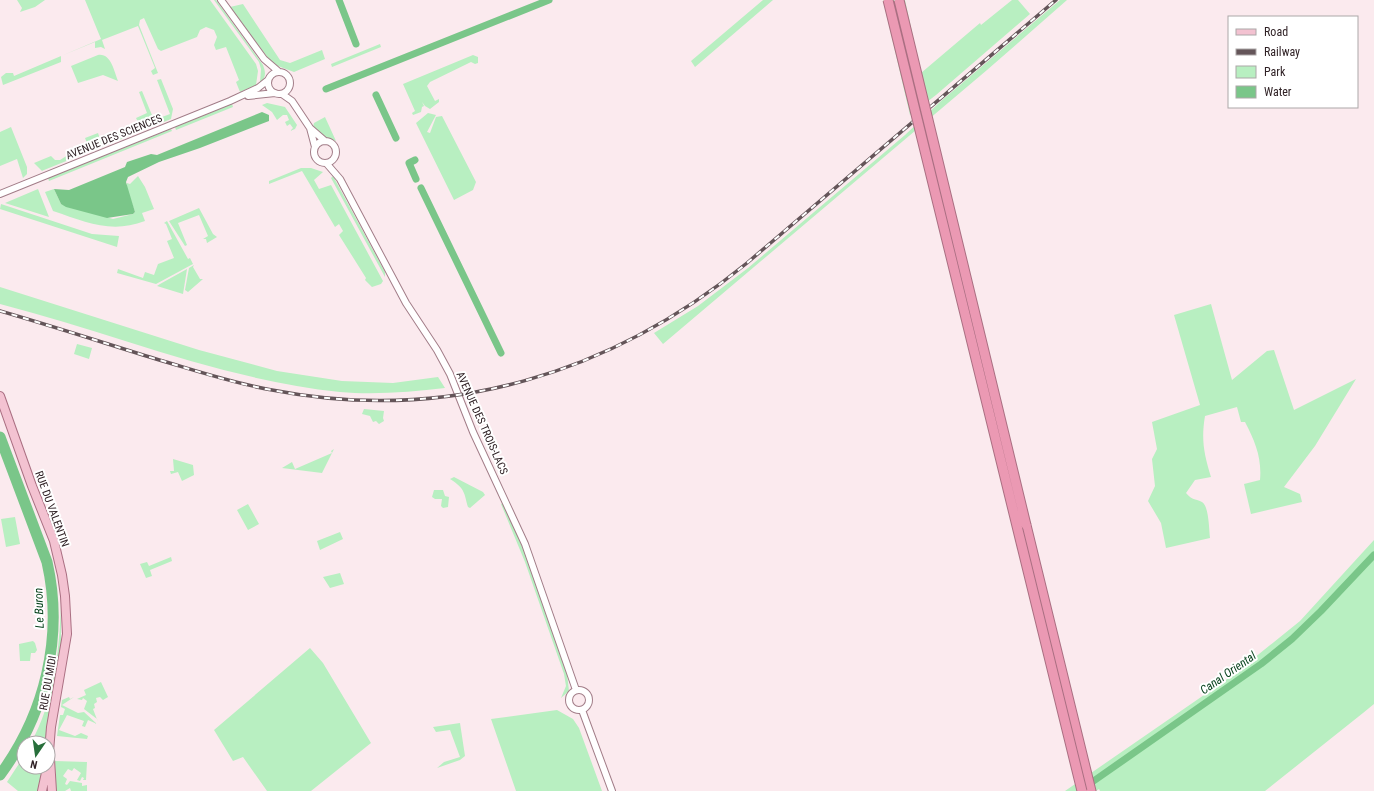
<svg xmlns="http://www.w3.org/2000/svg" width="1374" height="791" font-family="'Roboto Condensed',sans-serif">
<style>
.green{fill:#b8efc1}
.water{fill:#7ac689}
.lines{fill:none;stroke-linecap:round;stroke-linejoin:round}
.canal{stroke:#7ac689;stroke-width:7}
.river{stroke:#7ac689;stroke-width:11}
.minor-casing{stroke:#a27d88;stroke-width:8}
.major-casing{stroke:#aa6f82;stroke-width:10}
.highway-casing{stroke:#aa6f82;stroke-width:11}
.minor{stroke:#fff;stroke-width:6}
.major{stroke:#f3c2d1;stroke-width:8}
.highway{stroke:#eb99b3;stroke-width:9}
.rail-casing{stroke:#645559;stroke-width:3.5}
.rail{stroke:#fff;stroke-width:2;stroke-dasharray:6;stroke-linecap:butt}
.highway-bridge-casing{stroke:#aa6f82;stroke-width:11;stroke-linecap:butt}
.highway-bridge{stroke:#eb99b3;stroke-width:9}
.labels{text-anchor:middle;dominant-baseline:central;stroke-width:4;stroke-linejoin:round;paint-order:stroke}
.street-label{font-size:11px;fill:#302226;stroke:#fff}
.water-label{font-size:12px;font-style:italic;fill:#07421c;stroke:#fff}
</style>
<rect width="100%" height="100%" fill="#fbeaee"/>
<path class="green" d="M17,0H45L35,7L20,12L22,8Z
M85,0H210L256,64L258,71L256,85L240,92L236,82L239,80L226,47L216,50L214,45L217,37L214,30L206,27L200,30L197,37L161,51L158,49L144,18L140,20L139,25L158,73L153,75L151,71L155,68L138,26L102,40L105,49L101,47L95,48V42L61,56V62L3,85L1,77L6,73H13L14,76L101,39Z
M214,0H216L263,65C266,73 266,78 260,83L261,69L259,62Z
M763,0H773L695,67L691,61Z
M883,0H905L921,73L980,23L981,25L1012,0H1018L1030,14L936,95L910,115Z
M1060,0H1067L987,70L663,344L654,333L698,306L748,268L905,135L941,101Z
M243,4L280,60L290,63L322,50L325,59L294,72L278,66L271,62L230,7Z
M380,44L381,47L332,67L331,64Z
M98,55C111,53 114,71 118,81L103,75L78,83L71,66Z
M473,55L478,57V63L475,64L471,62L430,82L427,86L435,101L439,99V102L430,109L425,106L422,102L424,106L422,107L421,112L413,115L412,113L415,111L403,84Z
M161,79L173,109L171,119L44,170L42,171L34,163L51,156L55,160H60L87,143L85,138L98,133L100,139L139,124L136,118L147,113L139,92L142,91L154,120L170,114L157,80Z
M267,103L285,107L297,125L295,129L290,131L293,128L290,124L287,126L285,122L289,120L287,115H283L277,120L272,112L262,105Z
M232,104L233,107L176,130L175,127Z
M428,113L436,115L427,132L430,133L436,117L442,116L476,182L473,190L454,200L416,123Z
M325,117L336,141L324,137L313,127L314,123Z
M11,127L27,167V174L23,178L17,159L0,166V132Z
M171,129L172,131L49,181L48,178Z
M301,168H311L323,172L314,180L319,189L331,185L383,281L381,284L372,287L365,280L366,278L339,235L343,231L339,224L335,227L302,171L269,184V181Z
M138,176L145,187L154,209L142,213L145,221C111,234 86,222 53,211L45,192L54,189L61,204L113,219L133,214L135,212L127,189V183L130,184Z
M333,176L385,272V277L331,178Z
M38,189L49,217L5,203Z
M1,204L92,234L119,236L117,247L0,209Z
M199,208L213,234L217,237L207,243L206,239H203L208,236L199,215L178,223L187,245L185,246L169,221Z
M167,221L188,259L190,258L193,264L156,284L117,273L118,269L143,278L145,272L154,275L158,264L174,258L167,241L172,239L166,224L164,223Z
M194,265L193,267L200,279H203L188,292L185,290L189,268Z
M187,269L183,294L157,286L160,284Z
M0,287L199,350L277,371L342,381L393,383L438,377L445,388C411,392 374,395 340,392C223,380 113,333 0,304Z
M1211,304L1232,380L1267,351L1274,350L1294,410L1356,379L1315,446L1284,487L1300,494L1302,502L1251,514L1244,484L1260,480C1262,458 1255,441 1245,422H1241L1237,407L1205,416C1201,440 1204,454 1211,477L1195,480L1186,493C1193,501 1194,498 1202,502C1209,506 1209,530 1210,538L1166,548L1161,523L1148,501L1155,486L1152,459L1157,449L1152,422L1200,405L1174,315Z
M77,344L92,348L89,359L74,354Z
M364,409L384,411L383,418L384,421L379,424L376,421L373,422L370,416L362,414Z
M334,449L322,473L282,468L292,462L295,469L332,453L331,451Z
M173,459L193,465L194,475L182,481L178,472L171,474L170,471H174Z
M454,477L483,492L485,495L470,508L468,507C464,494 466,489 450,479Z
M434,490H443L445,496L449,497L448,507L443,508L441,506L442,499H435L432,497Z
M503,503L525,553L567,674L569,691L561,698L566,686L564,674L525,562L501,504Z
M248,504L259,524L248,530L237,510Z
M15,517L20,544L6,547L1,519Z
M340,532L343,539L320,550L317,541Z
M1374,540V704L1363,713L1265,791H1100L1099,789L1096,791H1065L1233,675L1300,621Z
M171,557L172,561L150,570L152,576L146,578L140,564L147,562L149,566Z
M340,573L344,584L330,588L323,577Z
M61,605V648L45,743H31C54,701 59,653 61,605Z
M33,641L35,643L37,650L35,653H31L30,661H20L19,644Z
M310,648L323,663L371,743L311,791H267L243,757L233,761L214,730Z
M101,682L108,697L103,700L100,697L96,698L97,702L94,704L95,708L93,709L98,722L97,719L84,709L87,701L83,698L82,700L77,699L86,695L84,690Z
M69,697L70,699L74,697L62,705L78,713L84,712L97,724L88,720L85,727L82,726L84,721L67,715L59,730L75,736L81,733L88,736L87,739L57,736L60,715H63L65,709L61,707L62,700Z
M557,710L573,719L579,728L602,791H516L491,719Z
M460,723L465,756L460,760L437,768L444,762L460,757L450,730L436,732L433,727Z
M24,756V767H44L40,791H18L7,782Z
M55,761L87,762L86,780H83L84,778L82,777L80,781L77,780L81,773L74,768L72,771L68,769L63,776L67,779L65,784L67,785L70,781L82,783V786L87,785V791H71L70,788L65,791H56Z"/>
<path class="water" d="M262,112L269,115V121L200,148L159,162L128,177L126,182L135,212L133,214L107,218L66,207L61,204L54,189L69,190L125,167L127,162L151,154L157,155Z"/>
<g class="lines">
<path class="canal" d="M339,0L356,44
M326,89L549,0
M376,95L396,138
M415,160L409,163L416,179
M421,188L501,353
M1085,787L1261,664L1292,639L1321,611L1374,555"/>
<path class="river" d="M0,437L47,562C64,637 45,714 0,775"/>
<g class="minor-casing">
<path id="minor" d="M221,0L264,59L278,71
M268 83a11 11 0 1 1 22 0a11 11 0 1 1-22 0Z
M282,94L292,101L310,128L325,141
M248,96L275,93
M310,128L315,147
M314 152a11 11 0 1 1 22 0a11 11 0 1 1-22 0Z
M327,164L340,179L406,303L437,350L450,374L473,432L525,544L576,690
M0,194L230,101L258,88L268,80
M569 700a10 10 0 1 1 20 0a10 10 0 1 1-20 0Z
M582,710L612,791"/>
</g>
<g class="major-casing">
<path id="major" d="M0,396L32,486L54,541L62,575L65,596L67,634L51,727L48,764
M50,759L52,791
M42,791L47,768"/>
</g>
<g class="highway-casing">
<path id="highway" d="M1026,525L1091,791"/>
</g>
<use href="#minor" class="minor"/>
<use href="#major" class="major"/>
<use href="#highway" class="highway"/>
<g class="rail-casing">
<path id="rail" d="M0,311C52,326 104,343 156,359C194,370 232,383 272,390C447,424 611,374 747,263L1056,0"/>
</g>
<use href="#rail" class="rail"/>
<g class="highway-bridge-casing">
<path id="highway-bridge" d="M888,0L1082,791
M899,0L1026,525"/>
</g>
<use href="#highway-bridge" class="highway-bridge"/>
</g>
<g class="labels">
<g class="street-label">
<text transform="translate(114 137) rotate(-22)">AVENUE DES SCIENCES</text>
<text transform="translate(482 423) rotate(66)">AVENUE DES TROIS-LACS</text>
<text transform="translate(52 509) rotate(70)">RUE DU VALENTIN</text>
<text transform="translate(48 683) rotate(-80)">RUE DU MIDI</text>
</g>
<g class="water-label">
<text transform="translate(39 608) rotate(-92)">Le Buron</text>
<text transform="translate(1228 673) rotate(-35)">Canal Oriental</text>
</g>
</g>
<rect x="1228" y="16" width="130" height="92" fill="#ffffff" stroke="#aca7a8"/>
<rect x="1236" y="29" width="20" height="6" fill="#f3c2d1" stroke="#aca7a8"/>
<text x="1264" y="36" font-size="12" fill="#302226">Road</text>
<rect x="1236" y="49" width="20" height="6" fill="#645559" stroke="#aca7a8"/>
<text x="1264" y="56" font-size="12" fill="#302226">Railway</text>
<rect x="1236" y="66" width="20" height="12" fill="#b8efc1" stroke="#aca7a8"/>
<text x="1264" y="76" font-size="12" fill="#302226">Park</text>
<rect x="1236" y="86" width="20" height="12" fill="#7ac689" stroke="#aca7a8"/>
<text x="1264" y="96" font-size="12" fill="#302226">Water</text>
<g transform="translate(36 755) rotate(193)"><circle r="19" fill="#ffffff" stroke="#aca7a8"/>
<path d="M0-3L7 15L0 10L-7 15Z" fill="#286f3b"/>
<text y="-6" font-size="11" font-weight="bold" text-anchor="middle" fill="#302226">N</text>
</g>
</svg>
